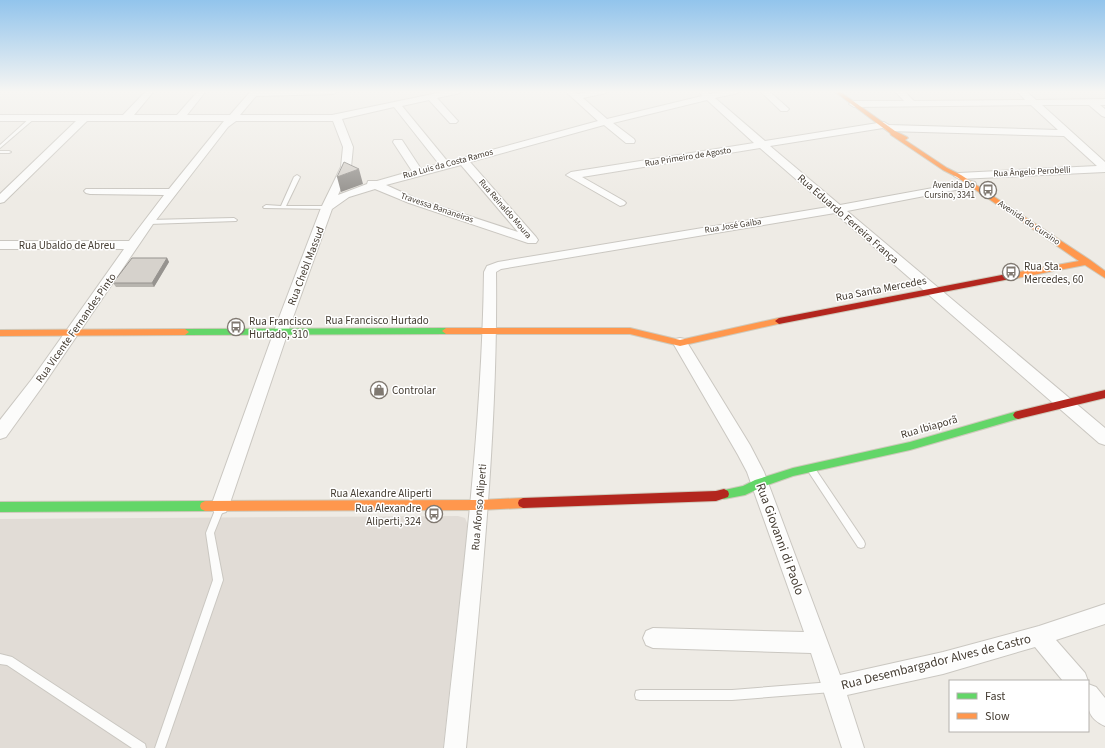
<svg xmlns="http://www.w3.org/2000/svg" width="1105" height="748" font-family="'Source Sans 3',sans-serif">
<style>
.industrial{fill:#e1dcd6}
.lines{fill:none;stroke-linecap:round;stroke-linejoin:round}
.lane-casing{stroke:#cac7c1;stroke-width:2}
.street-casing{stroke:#cac7c1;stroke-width:2}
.fast-casing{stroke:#cfcabc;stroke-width:2}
.slow-casing{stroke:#cfcabc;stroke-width:2}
.jam-casing{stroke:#cfcabc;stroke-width:2}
.lane{fill:#fcfcfb;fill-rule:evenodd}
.street{fill:#fcfcfb;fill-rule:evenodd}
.fast{fill:#63d668;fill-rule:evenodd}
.slow{fill:#ff974d;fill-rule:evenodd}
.jam{fill:#b3261e;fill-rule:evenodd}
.wall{fill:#b8b5af}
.shaded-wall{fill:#96938f}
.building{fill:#d6d2cc;stroke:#96938f}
.labels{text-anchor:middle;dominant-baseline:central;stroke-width:3;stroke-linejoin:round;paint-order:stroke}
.far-street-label{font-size:9px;fill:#443c32;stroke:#fff}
.far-poi-label{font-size:9px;fill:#443c32;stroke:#fff;text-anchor:end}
.street-label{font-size:11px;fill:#443c32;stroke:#fff}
.poi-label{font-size:11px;fill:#443c32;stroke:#fff;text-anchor:start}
.near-street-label{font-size:13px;fill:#443c32;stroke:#fff}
</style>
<rect width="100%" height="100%" fill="#eeebe5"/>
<path class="industrial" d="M458,516L465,518L468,525L443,748H0V519Z"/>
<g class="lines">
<g class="lane-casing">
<path id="lane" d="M31,117L35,118L0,148V145Z
M0,151H9L11,152L9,153H0Z
M297,175L300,177L286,206H327L329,207V209L264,208L263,207L266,205L281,206L294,177Z
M234,218L237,220L236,221L149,224L146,222L149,220Z
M811,466L814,467L864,541L865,544L864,547L861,548L858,547L808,471L807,469L808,467Z
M220,504L223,505L224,508L214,533L223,580L165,748H155L213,580L206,533L217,505Z
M0,654L12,657L145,744L146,748H132L7,665L0,664Z
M832,682L836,683L837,687L836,691L832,692L732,700H640L636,699L635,695L636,691L640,690H732Z"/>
</g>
<g class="street-casing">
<path id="street" d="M146,91H154L134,115H177L198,91H206L187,115H230L251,91H338L334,94L256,96L240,115H332L447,91H461L460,93L437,98L456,119L458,121L456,123H450L429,100L402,106L448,162L598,121L565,91H574L578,94L593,91H607L606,93L583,98L607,119L702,96L699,91H707L710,94L726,91H739L738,93L715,98L765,141L884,122L889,125L1058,130L1031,105L854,107L849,104L854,101H904L895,91H904L914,101L1025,100L1017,91H1026L1036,100L1105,99V105H1100L1105,109V117L1102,116L1089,105H1042L1105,162V172L959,179L954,176L959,173L1097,166L1064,136L888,131L883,128L770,146L840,205L971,181L975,182L976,184L975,186L971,187L847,211L1105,428V445L1099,443L835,213L501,269L496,272C498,431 481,590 466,748H444C461,590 482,431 484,272L487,266L498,262L828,207L760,148L582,177L624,201L626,203L624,205L620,206L566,175L571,172L754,143L707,100L613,123L634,139L635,141L634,143H626L604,125L470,162L536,237L538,240L536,243H528L409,203L375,189L349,197L332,209L291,323L229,506L226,512L220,514L214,512L211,506L277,323L321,208L341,167L343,147L333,121H236L228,127L153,224L42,387L6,437L0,439V420L32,379L124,249H0V241H129L164,195L90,194L86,193L84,191L86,189H169L224,121H87L4,202L0,203V194L76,121H0V115H123ZM394,107L439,164L421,169L402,140H394L393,142L412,171L377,181H368L367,184L338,195L351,167L353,147L342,119ZM461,165L518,232L417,199L386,185Z
M760,91H769L789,109L787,111H781Z
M680,338L685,339L750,445L764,472L840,675L943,652L1039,626L1105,604V624L1056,640L1085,673L1088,681H1063L1035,647L943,674L847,695L864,748H842L811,653L653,648L646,645L643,638L646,631L653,628L804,632L747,472L738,455L673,343L675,339Z
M1088,684L1096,687L1105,698V726C1084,717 1088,703 1088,684Z"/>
</g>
<g class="fast-casing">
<path id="fast" d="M446,328L450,331L446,334L185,335L181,332L185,329Z
M1018,411L1021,412L1023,415L1021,418L910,450L793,476L762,487L745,495L724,499L720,497L719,494L720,491L743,486L755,480L793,468L910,442Z
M205,501L209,503L210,506L209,509L205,511L0,512V502Z"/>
</g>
<g class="slow-casing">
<path id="slow" d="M834,91H839L895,131L907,137L908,138L905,140L947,168L961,175L1090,260L1105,271V278L1085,265L1007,280L1004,279L1003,277L1007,274L1079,261L957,177L943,170L891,135L890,133Z
M779,318L783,321L782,323L680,346L630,334H446L442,331L446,328H630L680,340Z
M185,329L189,332L185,335L0,336V330Z
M523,498L527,500L528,503L527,506L523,508L480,510L205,511L201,509L200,506L201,503L205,501L480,500Z"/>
</g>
<g class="jam-casing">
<path id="jam" d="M1007,274L1011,277L1010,279L779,324L775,321L779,318Z
M1105,390V398L1018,419L1015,418L1013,415L1015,412L1018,411Z
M724,489L728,491L729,494L728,497L716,501L523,508L519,506L518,503L519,500L523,498L716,491Z"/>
</g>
<use href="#lane" class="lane"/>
<use href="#street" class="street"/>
<use href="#fast" class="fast"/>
<use href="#slow" class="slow"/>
<use href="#jam" class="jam"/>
</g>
<path class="wall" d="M167,258L169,262L154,287H116L113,283Z"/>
<path class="shaded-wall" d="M359,169L363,184L341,192L337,177Z
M167,258L169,262L154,287L152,283Z"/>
<path class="building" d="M344,162L359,169L337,177Z
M132,258H167L152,283H113Z"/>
<linearGradient id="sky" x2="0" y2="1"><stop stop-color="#92c4ec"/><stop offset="0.47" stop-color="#f7f6f3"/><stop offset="1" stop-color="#f7f6f3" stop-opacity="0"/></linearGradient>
<rect width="1105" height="195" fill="url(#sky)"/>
<defs>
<g id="bus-ring" transform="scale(0.9)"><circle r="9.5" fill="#fff" stroke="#807971" stroke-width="1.5"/><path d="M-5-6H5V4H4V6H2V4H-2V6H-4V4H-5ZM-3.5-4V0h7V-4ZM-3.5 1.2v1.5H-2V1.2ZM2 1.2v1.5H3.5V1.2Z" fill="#807971"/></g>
<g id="shop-ring" transform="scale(0.9)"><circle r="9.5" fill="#fff" stroke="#807971" stroke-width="1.5"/><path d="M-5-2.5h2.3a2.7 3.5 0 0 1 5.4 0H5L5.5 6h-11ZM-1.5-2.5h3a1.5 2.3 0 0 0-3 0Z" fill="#807971"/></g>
</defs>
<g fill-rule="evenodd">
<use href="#bus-ring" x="988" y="190"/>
<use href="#bus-ring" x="1011" y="272"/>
<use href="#bus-ring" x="236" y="327"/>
<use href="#shop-ring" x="379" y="390"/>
<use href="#bus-ring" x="434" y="514"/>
</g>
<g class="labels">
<g class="far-street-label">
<text transform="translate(688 157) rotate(-9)">Rua Primeiro de Agosto</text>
<text transform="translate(448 164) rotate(-15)">Rua Luis da Costa Ramos</text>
<text transform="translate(1032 172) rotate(-3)">Rua Ângelo Perobelli</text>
<text transform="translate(437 208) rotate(19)">Travessa Bananeiras</text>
<text transform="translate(505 209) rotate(49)">Rua Reinaldo Moura</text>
<text transform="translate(1029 223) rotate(34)">Avenida do Cursino</text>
<text transform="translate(733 226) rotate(-9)">Rua José Gaiba</text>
</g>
<g class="far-poi-label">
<text x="975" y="185">Avenida Do<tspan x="975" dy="10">Cursino, 3341</tspan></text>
</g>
<g class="street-label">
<text transform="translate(848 219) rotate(41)">Rua Eduardo Ferreira França</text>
<text x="67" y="245">Rua Ubaldo de Abreu</text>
<text transform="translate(306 266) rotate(-69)">Rua Chebl Massud</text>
<text transform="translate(881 289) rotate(-11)">Rua Santa Mercedes</text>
<text x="377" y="320">Rua Francisco Hurtado</text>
<text transform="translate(76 328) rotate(-55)">Rua Vicente Fernandes Pinto</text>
<text transform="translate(929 427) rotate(-16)">Rua Ibiaporã</text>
<text x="381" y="493">Rua Alexandre Aliperti</text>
<text transform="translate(479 507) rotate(-85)">Rua Afonso Aliperti</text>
</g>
<g class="poi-label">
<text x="1024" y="266">Rua Sta.<tspan x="1024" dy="13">Mercedes, 60</tspan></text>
<text x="249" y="321">Rua Francisco<tspan x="249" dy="13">Hurtado, 310</tspan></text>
<text x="392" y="390">Controlar</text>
<text x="421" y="508" text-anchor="end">Rua Alexandre<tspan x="421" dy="13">Aliperti, 324</tspan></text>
</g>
<g class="near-street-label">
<text transform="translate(780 539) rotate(70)">Rua Giovanni di Paolo</text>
<text transform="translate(936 662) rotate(-14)">Rua Desembargador Alves de Castro</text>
</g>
</g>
<rect x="949" y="680" width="140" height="52" fill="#ffffff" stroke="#b4b1ad"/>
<rect x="957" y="693" width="20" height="6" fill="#63d668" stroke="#b4b1ad"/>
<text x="985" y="700" font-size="12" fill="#443c32">Fast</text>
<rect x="957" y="713" width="20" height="6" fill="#ff974d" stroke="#b4b1ad"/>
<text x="985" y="720" font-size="12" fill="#443c32">Slow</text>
</svg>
